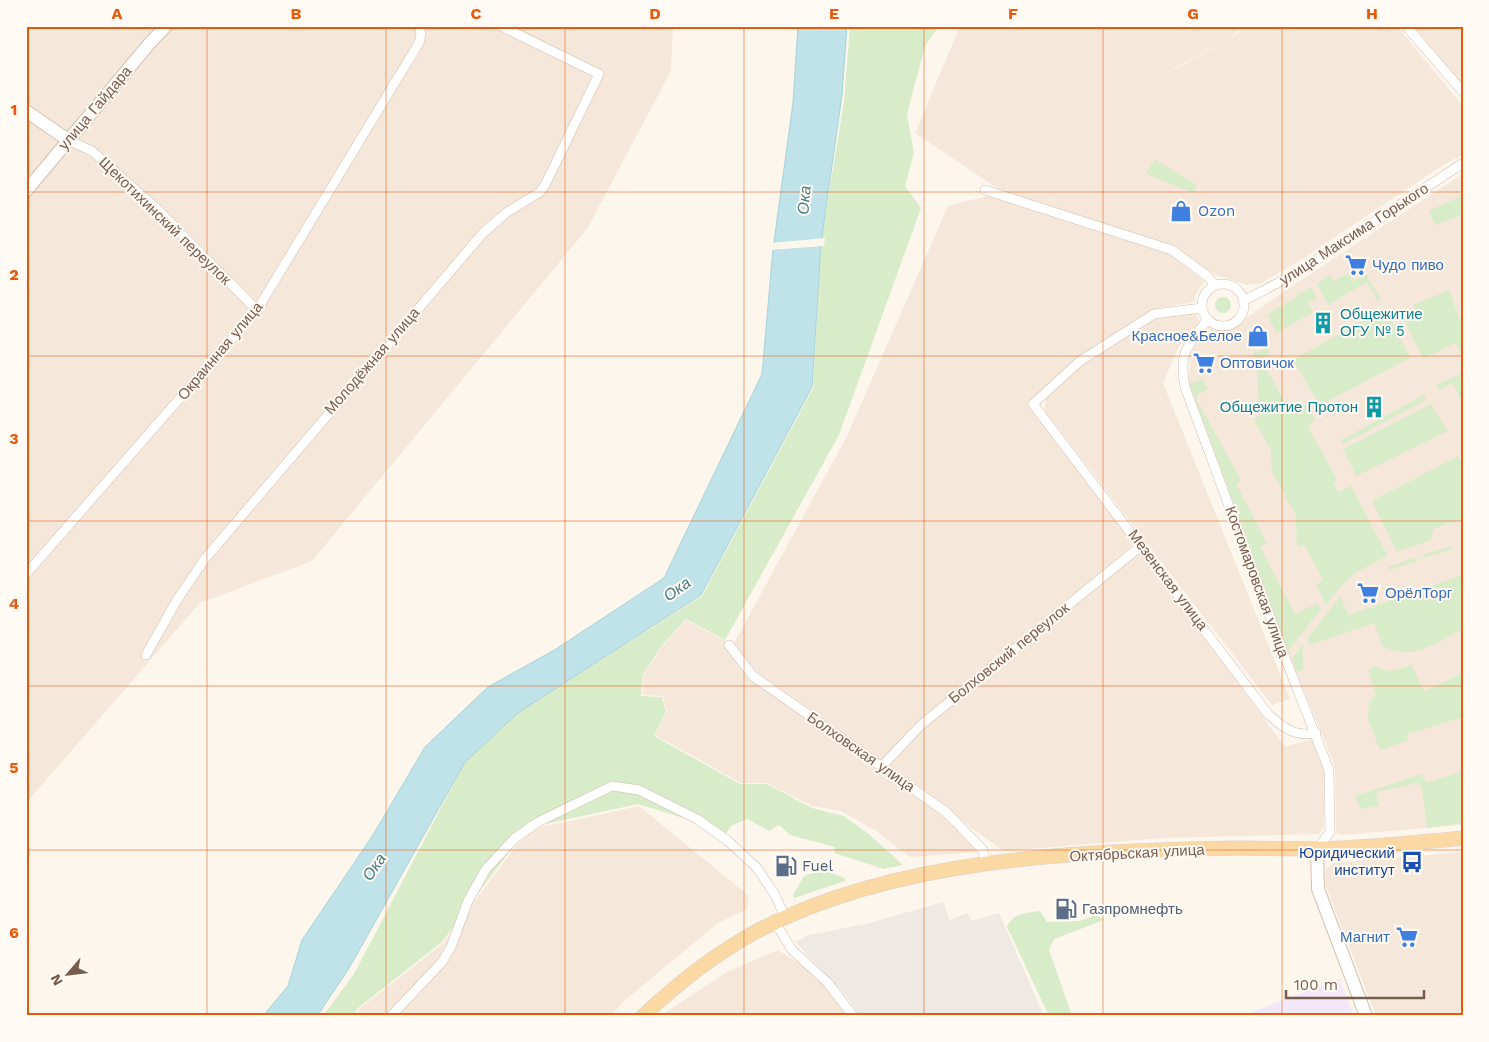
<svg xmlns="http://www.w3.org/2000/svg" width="1489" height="1042" font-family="'Work Sans',sans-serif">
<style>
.residential{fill:#f5e8da}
.industrial{fill:#efe9e4}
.education{fill:#f3e8fa}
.green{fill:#d8ecc9}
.water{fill:#bfe3e8;stroke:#a5d3da}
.pier{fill:#fdf6ec}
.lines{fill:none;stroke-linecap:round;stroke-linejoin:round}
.street-casing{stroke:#d1beb0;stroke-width:10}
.secondary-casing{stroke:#d6c0b0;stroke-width:14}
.primary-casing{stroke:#dad1cd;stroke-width:15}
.street{stroke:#fff;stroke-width:9}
.secondary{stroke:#fff;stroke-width:12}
.primary{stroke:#fbd9a5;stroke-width:14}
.grid{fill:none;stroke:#e8590c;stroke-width:1;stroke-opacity:0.55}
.labels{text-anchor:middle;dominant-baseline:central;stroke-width:4;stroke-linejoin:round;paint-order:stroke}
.street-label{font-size:15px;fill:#7a5c4d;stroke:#fffaf3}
.shop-label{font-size:15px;fill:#366cbe;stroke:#fffaf3;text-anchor:start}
.culture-label{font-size:15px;fill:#0d838f;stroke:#fffaf3;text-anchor:start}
.transit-label{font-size:15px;fill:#164399;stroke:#fffaf3;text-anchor:end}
.service-label{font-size:15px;fill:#4e5e75;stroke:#fffaf3;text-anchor:start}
.water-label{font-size:16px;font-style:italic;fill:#437c86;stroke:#fffaf3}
.neatline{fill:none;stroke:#e8590c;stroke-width:2}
.grid-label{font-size:16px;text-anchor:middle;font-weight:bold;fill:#e8590c}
</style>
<rect width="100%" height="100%" fill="#fdf6ec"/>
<path class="residential" d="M26,26H673L671,71L587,229L312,561L200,603L26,803Z
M960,26H1243L1231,38L1175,68L1157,53L1175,69L1232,38L1245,26H1397L1463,106V154L1440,167L1296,263L1261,283L1247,285L1213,274L1174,247L1001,191L915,133Z
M1413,26H1463V86Z
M1461,175L1463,825L1342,835L1336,833L1335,770L1333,761L1291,659L1188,385L1191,352L1208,328L1220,332L1234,327L1289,288Z
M991,195L1169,254L1204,281L1196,294L1194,302L1155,309L1077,358L1027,404L1134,544L919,725L882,765L764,684L734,643L847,436L948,206Z
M1195,313L1200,322L1179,346L1163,383L1290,699L1272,705L1045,411L1046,396L1083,365L1155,318Z
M1141,552L1285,747L1312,739L1324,770V827L1319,834L1160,838L1004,851L884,766L922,725Z
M686,620L736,647L763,686L956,825L980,852L910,857L876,831L841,811L812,806L767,783H741L655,735L667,712L663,696L642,695L644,675L661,648Z
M639,806L749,896L747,909L718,923L624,1001L611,1016H356L359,1009L443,943L528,830Z
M1463,852V1016H1376L1325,884L1326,869L1334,863Z
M778,950L815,974L847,1016H660L727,972Z"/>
<path class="industrial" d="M943,902L950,920L967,913L972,921L999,913L1044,1016H859L847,997L795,942L809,935L866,924Z"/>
<path class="education" d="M1339,979L1354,1016H1241Z"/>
<path class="green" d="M850,26H939L925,46L907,114L914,153L905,186L921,208L839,435L725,640L686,619L660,648L643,675L641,696L662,697L666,712L654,736L740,784H767L812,808L844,816L870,835L903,865L884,869L834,853L835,847L790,835L779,825L769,831L747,819L731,826L725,835L715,828L638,804L527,828L442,942L358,1008L354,1016H323L354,974L465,762L519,712L702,596L813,388L821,243L844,101Z
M1155,159L1197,185L1194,193L1146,174Z
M1463,195V215L1435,225L1429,211Z
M1349,273L1354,281L1366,274L1381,300L1378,302L1367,282L1328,305L1317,284L1330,275L1334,281Z
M1311,287L1317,298L1308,303L1313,312L1277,333L1267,315Z
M1449,290L1463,328V358L1456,343L1423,359L1404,319L1417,313L1413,305Z
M1215 305a8 8 0 1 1 16 0a8 8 0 1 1-16 0Z
M1385,308L1410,358L1320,405L1293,360Z
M1267,348L1270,353L1261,359L1289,410L1307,405L1315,420L1308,426L1337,480L1334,483L1339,492L1351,486L1388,556C1354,572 1349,575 1326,605L1316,585L1323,580L1304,544L1297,548L1296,515L1272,472L1271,451L1254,420L1260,415C1257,394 1259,373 1253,353Z
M1463,373V403L1452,383L1439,390L1436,385Z
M1202,379L1208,389L1197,395V400L1241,480L1236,484L1267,543L1260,547L1295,614L1318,603L1321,609L1288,651L1190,384Z
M1424,395L1426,400L1343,444L1341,440Z
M1431,404L1448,431L1356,476L1343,449Z
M1458,456L1463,466V518L1433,529L1431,540L1397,552L1372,501Z
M1451,546L1452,549L1424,558L1422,555Z
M1415,557L1417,561L1389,570L1388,567Z
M1463,575V629C1434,643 1416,661 1383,647L1374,623L1309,645L1308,638L1340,596L1349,615Z
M1303,644V670L1297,672L1292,659Z
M1411,665L1424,691L1463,673V717L1408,734L1407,741L1380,750L1368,720L1369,700L1376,696L1368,670L1374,666L1389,672Z
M1463,771V823L1427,828L1422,788L1419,783L1376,792L1379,806L1360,809L1355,796L1422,774L1426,783Z
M822,870L845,878V881L794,898L793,895L804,876Z
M1040,911L1047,922L1079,921L1096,915L1104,920L1054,939L1049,950L1072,1016H1049L1007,927C1013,913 1026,913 1040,911Z"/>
<path class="water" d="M798,26H847L842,95L821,243L812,387L701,595L519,712L465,762L348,970L317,1016H263L288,986L302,940L373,835L425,747L488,687L556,649L664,578L762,374L773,249L793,103Z"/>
<path class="pier" d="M825,238L824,246L770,250L771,243Z"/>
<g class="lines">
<g class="street-casing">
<path id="street" d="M1406,26L1463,92
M68,140L92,151L154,206L257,310
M985,190L1172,250L1206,275L1215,285
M1202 305a21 21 0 1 1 42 0a21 21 0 1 1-42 0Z
M1243,301L1297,273L1463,163
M1202,308L1154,314L1080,361L1033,404L1268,714C1283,728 1295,737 1316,733
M1208,319C1188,346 1178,352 1185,387L1286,660L1329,770L1330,832L1317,849
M26,574L257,310L419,43L421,34L419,26
M729,645L753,676L946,812L982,849L987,864
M146,655L177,600L204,560L483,233L506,213L540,192L545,185L599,74L501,26
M882,766L921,725L1142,545
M775,922L792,950L828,983L853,1016
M391,1016L442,962L451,947L468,901L486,869L515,838L538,822L612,786L639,790L697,819L728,841L757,868L775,895L785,917"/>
</g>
<g class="secondary-casing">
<path id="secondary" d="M26,111L68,140
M26,191L149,44L166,26
M1317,849L1318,889L1366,1016"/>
</g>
<g class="primary-casing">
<path id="primary" d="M643,1016C676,985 711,957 750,935C888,858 1079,851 1234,848C1270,848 1306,850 1342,848C1382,846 1423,842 1463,838"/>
</g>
<use href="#street" class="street"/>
<use href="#secondary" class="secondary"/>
<use href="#primary" class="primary"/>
</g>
<path class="grid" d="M207,26V1016M386,26V1016M565,26V1016M744,26V1016M924,26V1016M1103,26V1016M1282,26V1016M26,192H1463M26,356H1463M26,521H1463M26,686H1463M26,850H1463"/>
<defs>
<g id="shop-bare" transform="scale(1.725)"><path d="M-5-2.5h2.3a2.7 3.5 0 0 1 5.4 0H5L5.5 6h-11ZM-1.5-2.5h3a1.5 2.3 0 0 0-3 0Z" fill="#3f7fe0" stroke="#fffaf3" stroke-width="2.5" paint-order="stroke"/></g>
<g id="supermarket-bare" transform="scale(1.725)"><path d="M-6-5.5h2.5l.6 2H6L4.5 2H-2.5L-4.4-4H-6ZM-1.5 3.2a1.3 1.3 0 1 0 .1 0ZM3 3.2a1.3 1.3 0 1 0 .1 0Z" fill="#3f7fe0" stroke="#fffaf3" stroke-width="2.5" paint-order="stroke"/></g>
<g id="building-bare" transform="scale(1.725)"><path d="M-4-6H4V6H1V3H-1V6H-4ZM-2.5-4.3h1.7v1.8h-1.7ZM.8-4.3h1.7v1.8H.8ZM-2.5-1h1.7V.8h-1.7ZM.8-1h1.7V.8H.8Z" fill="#0f9aa8" stroke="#fffaf3" stroke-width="2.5" paint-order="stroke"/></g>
<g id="bus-bare" transform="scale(1.725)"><path d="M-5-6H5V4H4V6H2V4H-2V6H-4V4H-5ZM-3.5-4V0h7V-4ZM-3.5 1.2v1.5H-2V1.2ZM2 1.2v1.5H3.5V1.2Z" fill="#1a4fb4" stroke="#fffaf3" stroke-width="2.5" paint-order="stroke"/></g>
<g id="fuel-bare" transform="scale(1.725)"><path d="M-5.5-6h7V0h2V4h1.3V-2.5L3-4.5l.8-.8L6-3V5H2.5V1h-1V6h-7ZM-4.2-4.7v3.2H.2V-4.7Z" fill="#5c6f8a" stroke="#fffaf3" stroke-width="2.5" paint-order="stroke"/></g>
</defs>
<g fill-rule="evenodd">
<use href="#shop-bare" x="1181" y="211"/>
<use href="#supermarket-bare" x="1356" y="265"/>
<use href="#building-bare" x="1323" y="323"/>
<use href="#shop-bare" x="1258" y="336"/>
<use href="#supermarket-bare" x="1204" y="363"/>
<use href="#building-bare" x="1374" y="407"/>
<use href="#supermarket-bare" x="1368" y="593"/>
<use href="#bus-bare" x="1412" y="862"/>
<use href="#fuel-bare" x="786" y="866"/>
<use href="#fuel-bare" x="1066" y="909"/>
<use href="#supermarket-bare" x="1407" y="937"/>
</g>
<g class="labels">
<g class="street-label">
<text transform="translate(95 108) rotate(-50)">улица Гайдара</text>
<text transform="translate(165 221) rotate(44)">Щекотихинский переулок</text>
<text transform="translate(1354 234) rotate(-33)">улица Максима Горького</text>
<text transform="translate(220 351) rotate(-50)">Окраинная улица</text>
<text transform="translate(372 361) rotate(-49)">Молодёжная улица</text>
<text transform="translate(1168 580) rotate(53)">Мезенская улица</text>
<text transform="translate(1257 582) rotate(70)">Костомаровская улица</text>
<text transform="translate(1009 653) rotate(-39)">Болховский переулок</text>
<text transform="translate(861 752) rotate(35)">Болховская улица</text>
<text transform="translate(1137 853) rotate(-3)">Октябрьская улица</text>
</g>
<g class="shop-label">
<text x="1198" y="211">Ozon</text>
<text x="1372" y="265">Чудо пиво</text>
<text x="1242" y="336" text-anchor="end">Красное&amp;Белое</text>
<text x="1220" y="363">Оптовичок</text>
<text x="1385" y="593">ОрёлТорг</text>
<text x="1390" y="937" text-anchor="end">Магнит</text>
</g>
<g class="culture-label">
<text x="1340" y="314">Общежитие<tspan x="1340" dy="17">ОГУ № 5</tspan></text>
<text x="1358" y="407" text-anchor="end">Общежитие Протон</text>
</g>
<g class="transit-label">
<text x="1395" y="853">Юридический<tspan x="1395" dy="17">институт</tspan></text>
</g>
<g class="service-label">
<text x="802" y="866">Fuel</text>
<text x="1082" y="909">Газпромнефть</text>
</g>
<g class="water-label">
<text transform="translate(804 200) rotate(-85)">Ока</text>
<text transform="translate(677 589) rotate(-36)">Ока</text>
<text transform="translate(374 867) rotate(-56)">Ока</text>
</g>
</g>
<rect width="1489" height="1042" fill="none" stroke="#fffaf3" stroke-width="55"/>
<g transform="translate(68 974) rotate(242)" stroke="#fffaf3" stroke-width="4" paint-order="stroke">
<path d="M0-4L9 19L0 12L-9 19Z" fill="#7a5c4d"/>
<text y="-8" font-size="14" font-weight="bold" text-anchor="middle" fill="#7a5c4d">N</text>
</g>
<path d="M1286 990v8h138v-8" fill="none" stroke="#7a5c4d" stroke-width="2.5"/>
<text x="1294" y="990" font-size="15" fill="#7a5c4d" stroke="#fffaf3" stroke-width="4" paint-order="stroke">100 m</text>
<rect x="28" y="28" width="1434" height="986" class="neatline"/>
<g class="grid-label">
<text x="117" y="19">A</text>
<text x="296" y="19">B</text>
<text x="476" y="19">C</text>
<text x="655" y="19">D</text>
<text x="834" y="19">E</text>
<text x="1013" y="19">F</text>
<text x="1193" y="19">G</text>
<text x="1372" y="19">H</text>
<text x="14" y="115">1</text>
<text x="14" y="280">2</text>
<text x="14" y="444">3</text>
<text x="14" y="609">4</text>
<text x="14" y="773">5</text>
<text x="14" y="938">6</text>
</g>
</svg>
